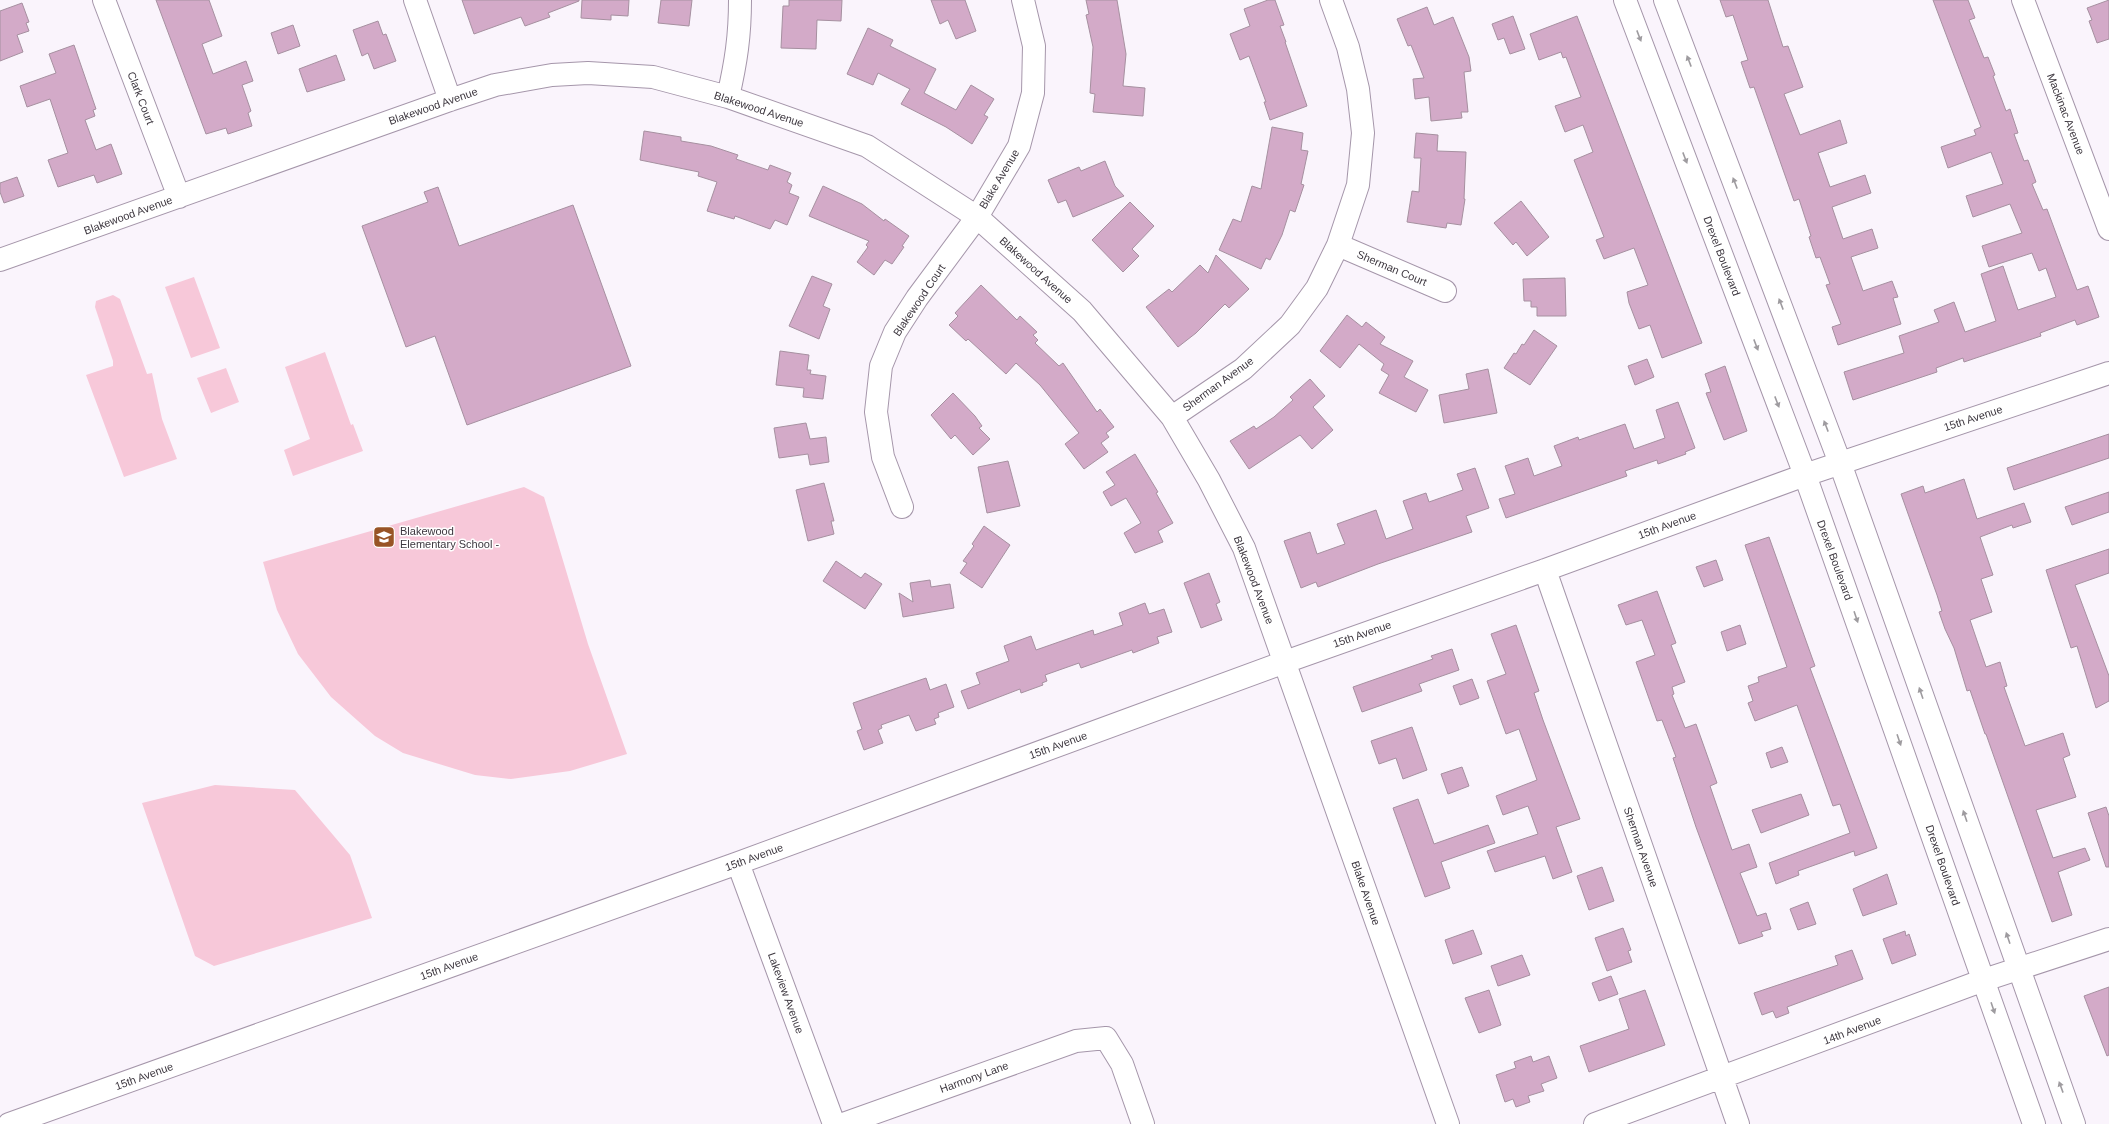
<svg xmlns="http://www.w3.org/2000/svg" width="2109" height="1124" font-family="Arial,sans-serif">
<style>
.green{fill:#f7c8d9}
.building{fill:#d3aac8;stroke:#a690a0}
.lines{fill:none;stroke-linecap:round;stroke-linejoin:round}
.minor-casing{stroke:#a596aa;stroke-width:24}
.minor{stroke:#fff;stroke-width:22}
.oneway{fill:#9e9b9f}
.labels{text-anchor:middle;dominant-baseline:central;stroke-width:3;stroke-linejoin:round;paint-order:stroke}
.street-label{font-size:11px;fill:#3d373f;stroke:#fff}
.poi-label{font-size:11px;fill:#3d373f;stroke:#fff;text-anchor:start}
</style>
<rect width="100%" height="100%" fill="#faf4fc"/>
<path class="green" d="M194,277L220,348L191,358L165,287Z
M113,295L120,299L147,374L152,373L162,419L177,459L124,477L86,375L113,366V361L95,307L96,301Z
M325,352L351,425L353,424L363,451L293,476L284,450L310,439L285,367Z
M226,368L239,402L211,413L197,378Z
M524,487L544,497L588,644L627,754L570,771L511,779L475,775L403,753L375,736L331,697L298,654L277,610L263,562Z
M215,785L295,790L350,855L372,918L214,966L195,956L142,803Z"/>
<path class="building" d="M156,0H209L222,36L202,44L213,74L246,61L253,81L242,85L251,111L248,113L252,126L228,134L226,128L206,134Z
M462,0H579V1L548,13L550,17L525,26L521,17L474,34Z
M582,0H629L628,16L611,15V20L581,18Z
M661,0H692L689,26L658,23Z
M789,0H842L841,21L817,20L816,49L781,48L783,6H789Z
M931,0H965L976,31L956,39L948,20L940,24Z
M1086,0H1117L1126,54L1123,86L1145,88L1143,116L1093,112L1095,94L1090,93L1093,47L1086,15L1089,14Z
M1268,0H1275L1284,25L1280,26L1286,42H1285L1307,106L1270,120L1264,102H1266L1249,56L1240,60L1230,34L1250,26L1244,9Z
M1720,0H1768L1783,47L1788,46L1803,87L1784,94L1800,135L1840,120L1847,143L1818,153L1830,187L1865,175L1871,193L1832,207L1843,239L1872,229L1878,248L1851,257L1863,291L1892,281L1898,297L1893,298L1901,324L1838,345L1832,327L1841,324L1826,285L1830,284L1820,257L1816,258L1809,237L1811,236L1799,199L1794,201L1754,87L1750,88L1741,62L1748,60L1733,15L1726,17Z
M1933,0H1968L1975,18L1969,20L1984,58L1988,57L1995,75L1993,76L2006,111L2010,109L2018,133L2014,134L2024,161L2028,160L2036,182L2032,184L2043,210L2047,209L2077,290L2088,286L2099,317L2077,325L2075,320L2040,333L2041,336L1964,362L1963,358L1936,368L1937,372L1853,400L1844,372L1904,353L1899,336L1939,322L1934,310L1954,302L1965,332L1996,321L1981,274L2003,266L2018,310L2056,297L2046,268L2039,271L2032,253L1989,267L1982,246L2022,233L2010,204L1973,217L1966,196L2003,184L1991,152L1948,168L1941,147L1976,135L1974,130L1981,127Z
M2109,0V39L2097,43L2089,21L2092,20L2087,8Z
M22,3L29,22L26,23L29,31L17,35L23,52L0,61V11Z
M1427,7L1434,25L1453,17L1469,57L1471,71L1464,72L1468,112H1461L1462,118L1431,121L1429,97L1415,99L1413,79L1424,78L1411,45L1408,46L1397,19Z
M1513,16L1525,49L1510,54L1504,38L1498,40L1492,24Z
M1577,16L1702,343L1662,358L1650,325L1639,329L1629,303L1627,292L1648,285L1634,248L1604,259L1596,240L1604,237L1574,160L1593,152L1583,125L1565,132L1555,106L1581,97L1566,57L1563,58L1561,52L1539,60L1530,34Z
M378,21L383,35L386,34L396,61L374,69L368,53L362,56L353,30Z
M293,25L300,46L278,54L271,33Z
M868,28L893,40L890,46L936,69L924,93L956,110L971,85L994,99L984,115L988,117L972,144L946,127L901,104L910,89L878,73L873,85L847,74Z
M74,45L96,109L93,110L95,116L85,120L96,150L111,144L122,174L97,183L94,175L58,187L48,160L68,153L50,99L27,107L20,86L56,73L49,54Z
M336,55L345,80L307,92L299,69Z
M1272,127L1303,133L1301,150L1308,151L1301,184L1304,185L1295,212L1290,210L1282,235L1270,260L1266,258L1261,269L1219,250L1233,219L1241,222L1252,186L1261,189Z
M644,131L681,137V141L711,146L738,155L736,159L768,170L770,165L791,173L787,182L792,185L789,193L799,197L787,225L775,220L770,229L735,216L734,219L707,211L717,182L698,176L699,172L640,160Z
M1416,133L1438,135L1437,151L1466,152L1464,199H1465L1461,225L1447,223L1446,228L1407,222L1412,191L1419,192L1421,158H1414Z
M1105,161L1115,186L1124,196L1073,217L1066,200L1058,203L1048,180L1079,167L1081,171Z
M17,177L24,196L4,203L0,192V183Z
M823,186L862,204L884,221L885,219L909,236L902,246L904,247L892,264L885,260L874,275L857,262L868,247L866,245L869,241L809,216Z
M438,187L459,246L573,205L631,366L467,425L435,336L406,347L362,226L428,202L424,192Z
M1521,201L1549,237L1527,256L1516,242L1513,245L1494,223Z
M1130,202L1154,226L1132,249L1139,256L1123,272L1092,240Z
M1216,255L1249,289L1229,308L1225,304L1196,333L1178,347L1146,307L1169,289L1172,292L1200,265L1208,273Z
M812,276L832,284L823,306L830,309L819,339L789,326Z
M1565,278L1566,316H1537V307H1531V301H1524L1523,279Z
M981,285L1017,320L1020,316L1037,332L1033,335L1038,340L1035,343L1059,366L1063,363L1097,412L1100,409L1114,427L1106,433L1109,437L1101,443L1108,452L1084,469L1065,444L1079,433L1040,385L1016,363L1006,374L968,339L966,341L949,325L958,316L955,313Z
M1347,315L1362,327L1366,322L1385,337L1380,344L1413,361L1404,377L1428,390L1416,412L1379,393L1389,375L1381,370L1384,364L1359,344L1340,368L1320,351Z
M1534,330L1557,346L1530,385L1504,368L1514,353L1516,354L1522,344L1524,345Z
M780,351L809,355L807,370H811L810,374L826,376L823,399L803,397L804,388L776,385Z
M1647,359L1654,377L1635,385L1628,366Z
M1725,366L1747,431L1724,440L1706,393L1711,392L1705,374Z
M1488,369L1497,413L1444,423L1439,395L1469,389L1466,374Z
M1310,379L1325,396L1313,407L1333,430L1312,449L1300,435L1249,469L1230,441L1254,426L1256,429L1274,417L1293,400L1290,397Z
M953,393L975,416L982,426L979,428L990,439L973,455L955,435L951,439L931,415Z
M1678,402L1695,448L1685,452L1686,454L1658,464L1657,460L1625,471L1627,476L1506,518L1499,499L1515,494L1505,466L1528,458L1534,476L1562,466L1554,446L1578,437L1579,440L1625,424L1634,449L1665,438L1656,410Z
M806,423L810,439L826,437L829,462L810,465L808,454L779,458L774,428Z
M2109,434V458L2014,490L2007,468Z
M1135,454L1158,492L1156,493L1173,523L1158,531L1163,542L1135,553L1124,533L1141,523L1126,498L1111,506L1103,492L1115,485L1106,472Z
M1008,461L1020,506L987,513L978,467Z
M1475,468L1489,508L1466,516L1472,532L1378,564L1318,587L1316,582L1301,588L1284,541L1310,532L1317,554L1345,544L1337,524L1376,510L1386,539L1413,529L1403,501L1426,493L1429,502L1463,490L1457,474Z
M1964,479L1977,519L2024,503L2031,522L2013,528L2012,525L1980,537L1993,575L1981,579L1992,612L1970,620L1986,667L2000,662L2007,686L2004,687L2025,746L2063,733L2070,755L2063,758L2076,797L2036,810L2053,858L2085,848L2090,860L2058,872L2072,915L2052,922L1986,734H1985L1970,690L1967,691L1954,648L1945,629L1939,612L1942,611L1937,595L1901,494L1923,486L1925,493Z
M824,483L834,521H831L834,534L808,541L796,490Z
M2109,492V512L2072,525L2065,507Z
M984,526L1010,545L982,588L960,573L967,563L963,561L974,546L972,544Z
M1769,537L1815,666L1810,668L1877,848L1855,856L1854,851L1798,871L1799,875L1776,884L1769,863L1850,833L1840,804L1833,806L1797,705L1755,721L1748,703L1753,701L1748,686L1759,682L1758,677L1787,667L1745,545Z
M2109,549V573L2075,585L2109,676V701L2096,708L2077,646L2071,648L2046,570Z
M1716,560L1723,580L1704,587L1696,567Z
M836,561L861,578L865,573L882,584L865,609L823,581Z
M1209,573L1220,602L1216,604L1222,620L1201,628L1184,583Z
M930,580L931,587L950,584L954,608L903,617L899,593L913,602L910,583Z
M1657,591L1676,643L1671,645L1685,682L1672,687L1674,694L1672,695L1685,728L1696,724L1717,783L1710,786L1732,850L1749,844L1757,867L1740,873L1757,916L1766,913L1771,929L1761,932L1763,936L1739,944L1696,827L1673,758L1676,757L1662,720L1657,721L1636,662L1655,655L1642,620L1626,625L1618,605Z
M1145,603L1149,614L1164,609L1172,632L1157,637L1159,643L1133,653L1132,650L1081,668L1079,663L1045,675L1047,681L1042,683L1043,685L1021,693L1020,689L968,709L961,691L980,684L976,673L1009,661L1004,646L1031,636L1036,650L1093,630L1094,635L1123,625L1119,613Z
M1516,625L1539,691L1534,693L1543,720L1580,819L1556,827L1572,872L1553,879L1545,856L1495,872L1487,851L1538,834L1528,806L1503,815L1496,796L1537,780L1519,729L1506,734L1487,681L1506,674L1491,634Z
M1740,625L1746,644L1727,651L1721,632Z
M1452,649L1459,670L1419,684L1422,691L1362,712L1353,687L1433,659L1431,656Z
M926,678L930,690L946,684L954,707L938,713L939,717L934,719L936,724L916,731L909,715L881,725L882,728L878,730L883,743L864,750L857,731L862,729L853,703Z
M1472,679L1479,698L1460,705L1453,686Z
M1412,727L1427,770L1403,779L1396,758L1379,764L1371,741Z
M1782,747L1788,762L1771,768L1766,753Z
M1462,767L1469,786L1448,794L1441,774Z
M1801,794L1809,815L1761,833L1752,810Z
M1418,799L1434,844L1488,825L1495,843L1441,862L1450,888L1425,897L1393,808Z
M2106,807L2109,816V867H2106L2088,813Z
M1602,867L1614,901L1589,910L1577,876Z
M1887,874L1897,904L1863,916L1853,889Z
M1808,902L1816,924L1798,930L1790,909Z
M1623,928L1631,950L1628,951L1632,962L1607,971L1595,938Z
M1473,930L1482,954L1453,964L1445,940Z
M1905,931L1906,936L1909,934L1916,955L1892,964L1883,939Z
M1852,950L1863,979L1787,1007L1789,1013L1776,1018L1773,1011L1762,1015L1754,993L1838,965L1835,956Z
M1522,955L1530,975L1498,986L1491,966Z
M1611,976L1618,994L1599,1001L1592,983Z
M2109,987V1055L2107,1056L2084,996Z
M1489,990L1501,1025L1479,1033L1465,998Z
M1645,990L1665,1045L1589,1072L1580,1046L1629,1029L1619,999Z
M1531,1056L1533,1062L1549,1056L1557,1078L1541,1084L1544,1091L1528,1096L1530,1102L1516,1107L1513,1099L1505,1102L1496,1075L1516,1068L1514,1062Z"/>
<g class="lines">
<g class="minor-casing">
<path id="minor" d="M104,0L179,197
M415,0L450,100
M1625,0L1805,475L2034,1124
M1665,0L1840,463L2074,1124
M2023,0L2109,229
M728,97C736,62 740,36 740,0
M1338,245L1445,291
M0,260L450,100L495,85L552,75L588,73L653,77L728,97L867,146L977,217L1082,311L1172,417L1209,480L1244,548L1448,1124
M1172,417L1243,369L1290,325L1317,288L1338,245L1358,185L1363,133L1358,89L1348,47L1331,0
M902,507L883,457L876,412L881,366L895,332L917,298L977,217L1019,146L1033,93L1034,46L1023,0
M1545,570L1738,1124
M738,863L834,1124
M9,1124L738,863L1285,662L1545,570L1805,475L2109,373
M843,1124L1076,1041L1106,1038L1122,1064L1143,1124
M1595,1124L1984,980L2109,939"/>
</g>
<use href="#minor" class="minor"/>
</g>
<defs><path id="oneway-solid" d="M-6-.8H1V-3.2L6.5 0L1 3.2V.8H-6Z"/></defs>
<g class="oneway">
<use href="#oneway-solid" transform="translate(1639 36) rotate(69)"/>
<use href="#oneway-solid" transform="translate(1689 61) rotate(-111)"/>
<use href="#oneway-solid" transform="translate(1685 158) rotate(69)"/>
<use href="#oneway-solid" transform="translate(1735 183) rotate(-111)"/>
<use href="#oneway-solid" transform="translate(1781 304) rotate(-111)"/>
<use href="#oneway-solid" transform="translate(1756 345) rotate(69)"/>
<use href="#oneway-solid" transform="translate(1777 402) rotate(69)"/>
<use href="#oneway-solid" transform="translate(1826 426) rotate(-111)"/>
<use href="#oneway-solid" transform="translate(1856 617) rotate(71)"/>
<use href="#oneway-solid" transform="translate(1921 693) rotate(-109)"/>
<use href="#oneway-solid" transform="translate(1899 740) rotate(71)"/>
<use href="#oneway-solid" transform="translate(1965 816) rotate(-109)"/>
<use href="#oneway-solid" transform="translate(2008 938) rotate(-109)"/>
<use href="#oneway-solid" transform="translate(1993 1008) rotate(71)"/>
<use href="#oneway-solid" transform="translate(2061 1087) rotate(-110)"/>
</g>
<defs>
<g id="school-square" transform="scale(1.15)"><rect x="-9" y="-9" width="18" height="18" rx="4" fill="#985426" stroke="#fff"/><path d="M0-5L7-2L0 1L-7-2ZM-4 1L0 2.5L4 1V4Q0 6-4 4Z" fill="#fff"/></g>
</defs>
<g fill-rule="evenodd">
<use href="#school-square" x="384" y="537"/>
</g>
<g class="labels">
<g class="street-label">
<text transform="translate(141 98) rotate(69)">Clark Court</text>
<text transform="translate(433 106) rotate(-19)">Blakewood Avenue</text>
<text transform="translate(759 109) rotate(18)">Blakewood Avenue</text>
<text transform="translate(2066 114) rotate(69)">Mackinac Avenue</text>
<text transform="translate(999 179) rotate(-59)">Blake Avenue</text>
<text transform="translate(128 215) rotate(-20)">Blakewood Avenue</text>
<text transform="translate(1722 256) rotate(69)">Drexel Boulevard</text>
<text transform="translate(1392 268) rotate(23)">Sherman Court</text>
<text transform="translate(1036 270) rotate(42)">Blakewood Avenue</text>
<text transform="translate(919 300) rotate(-56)">Blakewood Court</text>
<text transform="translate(1218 384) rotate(-36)">Sherman Avenue</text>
<text transform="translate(1973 418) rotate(-18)">15th Avenue</text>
<text transform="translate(1667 525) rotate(-20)">15th Avenue</text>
<text transform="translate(1835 560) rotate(70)">Drexel Boulevard</text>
<text transform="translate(1254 580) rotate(69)">Blakewood Avenue</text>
<text transform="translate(1362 634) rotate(-19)">15th Avenue</text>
<text transform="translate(1058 745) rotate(-20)">15th Avenue</text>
<text transform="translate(1641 847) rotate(71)">Sherman Avenue</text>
<text transform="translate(754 857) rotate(-20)">15th Avenue</text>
<text transform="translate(1943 865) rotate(71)">Drexel Boulevard</text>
<text transform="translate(1366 893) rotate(71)">Blake Avenue</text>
<text transform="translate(449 966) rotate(-20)">15th Avenue</text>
<text transform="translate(786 993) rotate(70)">Lakeview Avenue</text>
<text transform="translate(1852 1030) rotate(-21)">14th Avenue</text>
<text transform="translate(144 1076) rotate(-20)">15th Avenue</text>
<text transform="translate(974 1077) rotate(-20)">Harmony Lane</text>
</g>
<g class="poi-label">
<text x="400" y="531">Blakewood<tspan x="400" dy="13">Elementary School -</tspan></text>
</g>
</g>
</svg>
